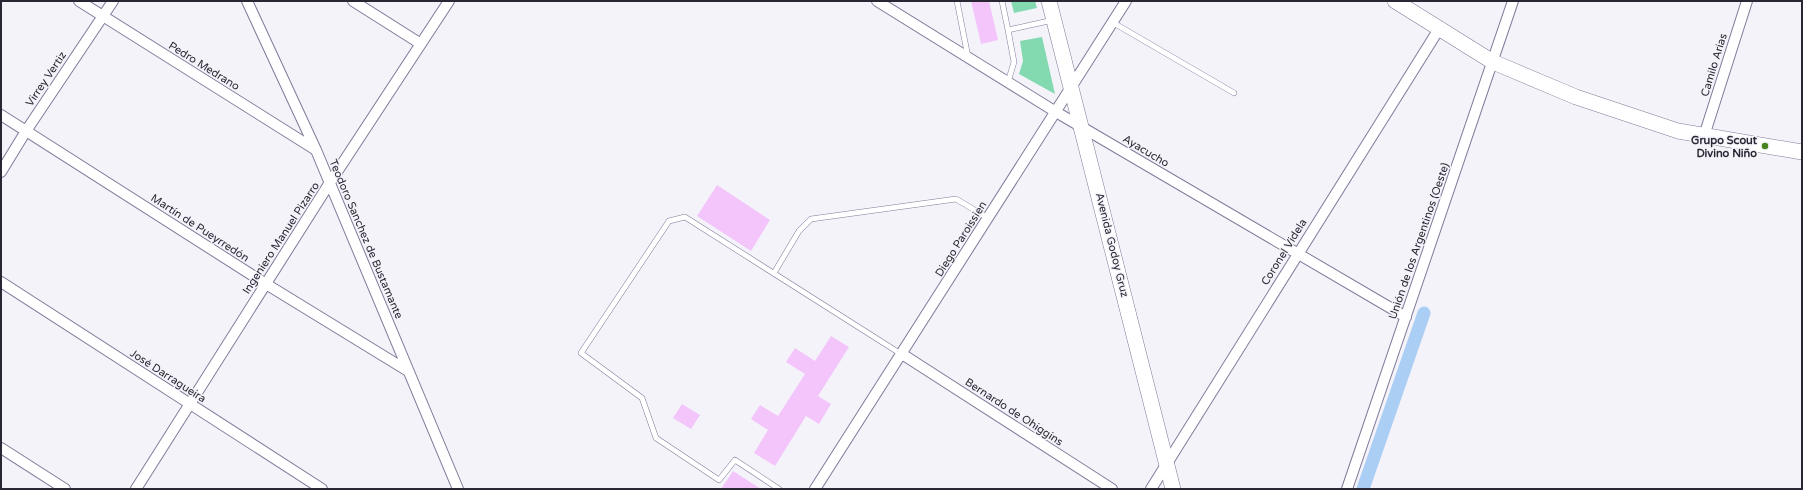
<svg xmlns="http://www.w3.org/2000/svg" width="1803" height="490" font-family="'Varela Round',sans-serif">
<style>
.green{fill:#83dab0}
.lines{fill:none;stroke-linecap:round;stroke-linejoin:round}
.canal{stroke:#abcef4;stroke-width:13}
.building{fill:#f3c5fa}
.service-casing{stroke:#7f7b99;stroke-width:6}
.minor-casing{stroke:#7f7b99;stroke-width:12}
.secondary-casing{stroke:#7f7b99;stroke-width:16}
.service{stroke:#fff;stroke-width:5}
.minor{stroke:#fff;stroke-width:10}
.secondary{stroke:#fff;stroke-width:15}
.poi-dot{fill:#488320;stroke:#f4f3fa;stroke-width:1.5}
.labels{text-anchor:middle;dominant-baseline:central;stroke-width:3;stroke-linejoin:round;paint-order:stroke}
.street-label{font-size:11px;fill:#292733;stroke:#f4f3fa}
.poi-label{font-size:11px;font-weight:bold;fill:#292733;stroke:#f4f3fa;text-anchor:end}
</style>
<rect width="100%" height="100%" fill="#f4f3fa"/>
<path class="green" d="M1011,1H1035L1037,8L1014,13Z
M1042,37L1055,94L1019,74L1023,61L1020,41Z"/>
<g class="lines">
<path class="canal" d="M1363,489L1424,313"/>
</g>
<path class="building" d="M971,1H989L998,40L981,44Z
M717,185L770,220L751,251L697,216Z
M831,336L849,347L818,396L831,404L819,424L806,416L775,466L754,453L768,430L751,419L760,405L778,416L805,374L786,362L795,348L815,361Z
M682,404L700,415L691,429L673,418Z
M733,471L761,489H721Z"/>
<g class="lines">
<g class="service-casing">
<path id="service" d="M957,1L968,57
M1002,1L1008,30L1053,20
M1112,22L1234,93
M1008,82L1014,62L1008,30
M774,273L799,231L811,219L956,199L988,218
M779,489L735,460L719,480L656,438L642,398L581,353L669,221L685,217L901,354"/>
</g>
<g class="minor-casing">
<path id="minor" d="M79,1L316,150
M247,1L316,150L458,489
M353,1L421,44
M877,1L1056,112L1406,317
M1,115L266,284L408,371
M1704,136L1747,1
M1,172L26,131L113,1
M1,282L322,489
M902,354L1112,489
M1,448L65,489
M136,489L329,184L449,1
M815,489L1126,1
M1151,489L1439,29
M1347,489L1513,1"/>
</g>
<g class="secondary-casing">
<path id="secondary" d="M1049,1L1173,489
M1395,1L1493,62L1576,97L1678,131L1802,152"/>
</g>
<use href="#service" class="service"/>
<use href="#minor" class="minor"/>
<use href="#secondary" class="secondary"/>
</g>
<circle class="poi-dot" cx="1765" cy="146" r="4"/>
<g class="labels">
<g class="street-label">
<text transform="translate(1714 65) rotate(-73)">Camilo Arias</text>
<text transform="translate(204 66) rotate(32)">Pedro Medrano</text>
<text transform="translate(46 79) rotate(-56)">Virrey Vertiz</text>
<text transform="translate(1146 151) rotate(31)">Ayacucho</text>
<text transform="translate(200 228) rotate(33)">Martín de Pueyrredón</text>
<text transform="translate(281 238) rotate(-57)">Ingeniero Manuel Pizarro</text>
<text transform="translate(366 239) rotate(67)">Teodoro Sanchez de Bustamante</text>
<text transform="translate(961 239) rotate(-58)">Diego Paroissien</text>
<text transform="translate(1419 241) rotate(-71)">Unión de los Argentinos (Oeste)</text>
<text transform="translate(1112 245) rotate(76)">Avenida Godoy Gruz</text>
<text transform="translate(1284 252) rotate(-58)">Coronel Videla</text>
<text transform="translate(168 376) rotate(33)">José Darragueira</text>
<text transform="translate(1014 412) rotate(33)">Bernardo de Ohiggins</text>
</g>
<g class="poi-label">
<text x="1757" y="140">Grupo Scout<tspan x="1757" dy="13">Divino Niño</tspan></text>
</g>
</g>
<rect width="1803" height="490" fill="none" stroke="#292733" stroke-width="4"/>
</svg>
